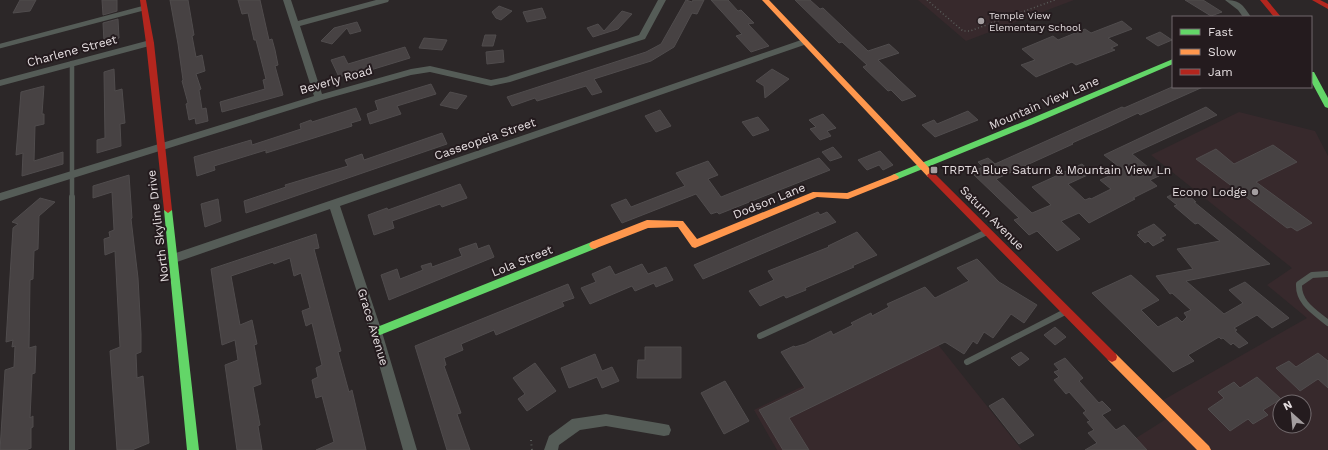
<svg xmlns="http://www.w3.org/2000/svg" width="1328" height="450" font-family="'Work Sans',sans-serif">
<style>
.built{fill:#37292c;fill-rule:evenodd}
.building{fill:#474243;stroke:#504c4d}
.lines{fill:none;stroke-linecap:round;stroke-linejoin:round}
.path-far1{stroke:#595d5a;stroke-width:1.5;stroke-dasharray:1 2.5;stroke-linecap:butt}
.path{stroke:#595d5a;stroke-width:2;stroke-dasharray:1 3.5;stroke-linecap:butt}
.lane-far1{stroke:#555c57;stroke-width:4.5}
.lane{stroke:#555c57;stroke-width:6}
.street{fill:#555c57;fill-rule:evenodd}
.fast{fill:#63d668;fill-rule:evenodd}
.slow{fill:#ff974d;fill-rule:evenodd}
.jam{fill:#b3261e;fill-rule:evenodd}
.poi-dot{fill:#a49ea0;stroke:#241b1e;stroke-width:1.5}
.labels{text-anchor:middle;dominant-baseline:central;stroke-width:4;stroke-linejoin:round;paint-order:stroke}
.far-poi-label{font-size:10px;fill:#e5dee0;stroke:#241b1e;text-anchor:start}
.street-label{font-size:12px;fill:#e5dee0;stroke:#241b1e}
.poi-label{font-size:12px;fill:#e5dee0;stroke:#241b1e;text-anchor:start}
</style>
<rect width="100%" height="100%" fill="#2c2728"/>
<path class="built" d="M918,0H1074L966,41Z
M1239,112L1315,131L1328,156V450H1117L1171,416L1158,403L1307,318L1267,285L1292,268L1151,155ZM1280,402H1304V426H1280Z
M924,327L1022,450H777L754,410Z"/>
<path class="building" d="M20,0H36L30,11L13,13Z
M102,0H117V11L103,15Z
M170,0H188L194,35L192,36L196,57L202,55L205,71L196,74L201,89L199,90L202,109L206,108L208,121L196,124L195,118L189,120L186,104L188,103L182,81L183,80L178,44Z
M238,0H260L269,40L272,39L275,50L278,65L275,66L283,95L222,112L220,102L265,89L263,80L266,79L256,40H254L248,13L242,14Z
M686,0L692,2L693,0H704L697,14L692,13L674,47L651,61L594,79L602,92L592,95L586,86L537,101L535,98L512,106L507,97L646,52L661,44Z
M711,0H728L738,11L741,10L754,23L748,24L769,46L751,52L736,36L742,34Z
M795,0H810L820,9L823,8L868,51L889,44L899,53L878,60L916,96L902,101L891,90L888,91L863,67L867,65L842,42L839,43Z
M1185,0H1203L1222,12L1211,16Z
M499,6L512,11L501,20L496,18L492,12Z
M542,8L546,18L527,22L523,12Z
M622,11L632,14L618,29L593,37L587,28L598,24L604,31Z
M118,19L119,38L104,42L103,23Z
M1122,21L1132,29L1108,38L1118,45L1111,48L1115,50L1076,65L1072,62L1036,77L1021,65L1035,60L1022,49L1053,36L1058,40L1085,29L1091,33Z
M357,22L361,31L350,34L347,28L332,44L321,41L334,28Z
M1160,32L1172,40L1158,46L1146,38Z
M485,35H496L493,46H482Z
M424,38L447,40L442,50L419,48Z
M405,47L410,58L364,72L363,69L339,77L331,60L344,56L348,64Z
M503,50L504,62L487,64L486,52Z
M114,69L115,91L122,89L125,123L120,124L121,146L97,153V140L105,138L104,72Z
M772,69L789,79L765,98L764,86L756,81Z
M431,84L436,94L397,106L401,114L370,124L367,114L378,110L375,101Z
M44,86L42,114H44V124L35,126L34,161L63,152V164L22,176L23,153L16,155L21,92Z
M1172,87H1203L1140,115L1138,113L1106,128L1072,143L1073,144L996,179L1032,213L1051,205L1032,187L1082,164L1092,173L1068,184L1085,200L1090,198L1091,199L1111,189L1100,180L1123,170L1104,155L1206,107L1217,115L1132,154L1159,176L1150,180L1157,186L1133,198L1135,199L1089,223L1079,213L1061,221L1080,239L1057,251L1037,231L1029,235L1014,220L1019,218L971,172L983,167L978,162L988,158L995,164L1122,107L1124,108Z
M450,92L467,96L457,109L440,105Z
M356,108L361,120L351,123L352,126L266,153V150L214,166L215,170L197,176L194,157L251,140L252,145L301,129L300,124L311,120L312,122Z
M660,110L671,126L656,132L645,116Z
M968,111L978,120L935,137L922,125L934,120L937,124Z
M823,114L836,128L827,131L831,136L820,140L810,129L816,127L809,120Z
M758,117L769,130L753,136L742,122Z
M442,133L447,144L246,213L244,201L286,187L285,185L348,166L345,160L362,154L364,160Z
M1273,145L1297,162L1256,182L1312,223L1297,231L1291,227L1287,228L1196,159L1216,149L1234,164Z
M833,147L842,157L830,161L822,152Z
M880,151L893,165L883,170L879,165L867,170L858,160Z
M819,158L830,170L719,214L717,212L711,214L696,194L622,223L611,205L626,199L631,207L685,186L676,173L708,161L718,175L708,179L721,197Z
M129,175L132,218L131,219L138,278L141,334V352L136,354L137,378L143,376L149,443L132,450H117L110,351L120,347L115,251L105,255L104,239L110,237L109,232L114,230L112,192L93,198V186Z
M460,184L467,198L442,207L440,204L392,221L394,228L374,235L368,215L387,208L388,210Z
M1179,191L1184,194L1186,193L1196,202H1194L1270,264L1186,281L1224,314L1243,303L1229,290L1245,282L1289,318L1272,328L1257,315L1234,328L1237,330L1235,331L1248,343L1239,348L1233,343L1231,345L1223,338L1221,339L1219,337L1188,355L1194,361L1173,372L1092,293L1131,275L1159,300L1141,310L1158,327L1177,317L1182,322L1187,317L1184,313L1191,310L1172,293L1170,294L1156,276L1193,269L1177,249L1220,241L1198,223L1195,224L1174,206L1177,205L1167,197Z
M40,198L55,202L39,216L38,249L34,251L33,279L30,280L29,348L36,346L35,373L32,374L30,418L33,416V427L31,428V448L26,450H0L5,370L14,367L15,346L12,347L13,340L6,342L13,228L18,224L12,222Z
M218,199L221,221L205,227L201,204Z
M818,212L820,215L827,212L836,222L703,279L694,265Z
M1154,224L1166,235L1160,238L1164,240L1153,246L1148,241L1145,243L1137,235L1140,234L1138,232Z
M857,232L877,255L852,266L854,267L805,288L806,290L786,298L784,295L760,306L749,291L774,280L768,271L829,247L828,246Z
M316,234L319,248L314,249L341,351L338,352L349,392L352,390L366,450H316L334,442L322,396L316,398L312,380L318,377L316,368L322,365L312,323L306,326L302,311L310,308L301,273L294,276L290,258L274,264L273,262L231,276L240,325L252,320L257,344L254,345L261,384L253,387L260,425L258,426L262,450H237L225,365L238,360L235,340L222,345L211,269Z
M476,243L478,249L489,245L494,257L389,300L381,275L397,269L400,279L423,270L421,266L431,263L432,267L462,256L459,249Z
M977,259L999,282L1037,305L1024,323L1011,314L993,338L984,332L977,344L973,341L964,354L945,342L789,418L809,450H783L759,410L805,388L781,352L794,346L795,347L805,344L831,331L833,335L853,325L851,323L871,313L872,316L889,307L887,304L925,287L935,298L969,281L957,268Z
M642,264L648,274L666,267L673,280L656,287L654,283L635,291L632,286L590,304L581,288L596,282L592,274L610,266L615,275Z
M568,284L574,298L562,302L564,306L496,335L494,330L461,344L463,350L444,358L446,365L444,366L461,413L457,414L470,450H447L415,346Z
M1055,327L1066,337L1055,345L1044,335Z
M645,347H681V378H637L638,360H645Z
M1021,352L1029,359L1019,366L1011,358Z
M1318,353L1328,361V388L1318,379L1300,391L1276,368L1289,361L1296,367Z
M595,354L602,371L612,367L619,381L602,388L597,377L569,388L561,368Z
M1065,358L1083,378L1079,381L1099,403L1102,401L1111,410L1102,415L1116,430L1124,425L1147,450H1085L1097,443L1088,433L1094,430L1087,422L1090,421L1083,413L1086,411L1069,392L1066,394L1054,380L1059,377L1054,372L1059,370L1054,364Z
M535,363L556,391L527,411L518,399L525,394L513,378Z
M1257,377L1281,399L1263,410L1268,415L1253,424L1248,419L1230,431L1208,409L1224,398L1218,392L1234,382L1240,388Z
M725,381L749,421L724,434L701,393Z
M1003,398L1034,435L1019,444L989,406Z"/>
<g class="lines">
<path class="path-far1" d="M927,0L963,31H970L1055,0"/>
<path class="path" d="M531,440L532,450"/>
<path class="lane-far1" d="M0,46L144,8
M72,63V198"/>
<path class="lane" d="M72,197V450
M1327,274L1312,275L1299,284C1298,303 1315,312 1328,323
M760,336L987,232
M967,362L1065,312"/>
<path class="street" d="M283,0H291L298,21L376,0H389L388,2L300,26L322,94L411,69L430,66L491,80L506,77L639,35L658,0H666L645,39L510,82L491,86L430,72L411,75L322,100L0,201V193L314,96Z
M1225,0C1240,0 1243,5 1251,17H1243L1238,10Z
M804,39L807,40L808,42L807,44L340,206L382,332L417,450H403L370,332L330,209L174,263L170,261L168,258L170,255L530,133Z
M150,40L154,43L153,45L0,86V80Z
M606,414L664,424L669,425L671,430L669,435L664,436L606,426L580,430L559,445L558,450H544L549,436L572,419Z"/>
<path class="fast" d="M1173,59V64L1031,125L898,179L895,180L891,177L892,175L1025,121Z
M1311,72H1314L1328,98V108L1325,107L1311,81Z
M168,207L172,210L199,450H187L164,210Z
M594,241L597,242L599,245L597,248L380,335L376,336L372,335L371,332L372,329Z"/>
<path class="slow" d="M762,0H769L934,173L935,175L934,177H928Z
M895,174L899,177L898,179L848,199L817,197L695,248L692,247L678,227L648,228L594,249L591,248L589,245L591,242L647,220L683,221L697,239L813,192L847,193Z
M1112,352L1116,354L1209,446L1211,450H1197L1108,360L1107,357L1108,354Z"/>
<path class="jam" d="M140,0H146L154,43L172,210L168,213L164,210L146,43Z
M1260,0H1267L1281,17H1274Z
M1312,0H1320L1328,4V9Z
M931,172L934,173L1116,354L1117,357L1116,360L1112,362L1108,360L928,177L927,175Z"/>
</g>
<g class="poi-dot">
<circle cx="981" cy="21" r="4"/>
<rect x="930" y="166" width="8" height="8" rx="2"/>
<circle cx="1255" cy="192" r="4"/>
</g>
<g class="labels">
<g class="far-poi-label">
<text x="989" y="15">Temple View<tspan x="989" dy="12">Elementary School</tspan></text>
</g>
<g class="street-label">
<text transform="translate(72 51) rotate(-15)">Charlene Street</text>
<text transform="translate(336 80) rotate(-16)">Beverly Road</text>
<text transform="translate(1044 103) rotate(-23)">Mountain View Lane</text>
<text transform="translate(485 139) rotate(-19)">Casseopeia Street</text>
<text transform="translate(769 201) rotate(-22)">Dodson Lane</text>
<text transform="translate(992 218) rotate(45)">Saturn Avenue</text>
<text transform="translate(158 226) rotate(-97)">North Skyline Drive</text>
<text transform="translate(522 261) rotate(-22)">Lola Street</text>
<text transform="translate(373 327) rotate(73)">Grace Avenue</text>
</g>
<g class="poi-label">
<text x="942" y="170">TRPTA Blue Saturn &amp; Mountain View Ln</text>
<text x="1247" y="192" text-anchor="end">Econo Lodge</text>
</g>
</g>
<rect x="1172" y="16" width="140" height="72" fill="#241b1e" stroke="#71696c"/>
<rect x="1180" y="29" width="20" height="6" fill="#63d668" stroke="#71696c"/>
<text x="1208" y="36" font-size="12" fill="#e5dee0">Fast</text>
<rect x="1180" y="49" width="20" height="6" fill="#ff974d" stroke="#71696c"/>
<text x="1208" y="56" font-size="12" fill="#e5dee0">Slow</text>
<rect x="1180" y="69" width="20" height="6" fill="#b3261e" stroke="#71696c"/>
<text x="1208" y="76" font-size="12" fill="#e5dee0">Jam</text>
<g transform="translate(1292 414) rotate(333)"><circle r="19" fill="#241b1e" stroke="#71696c"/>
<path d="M0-3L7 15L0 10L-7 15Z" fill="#a49ea0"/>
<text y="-6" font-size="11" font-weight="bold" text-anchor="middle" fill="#e5dee0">N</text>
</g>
</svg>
